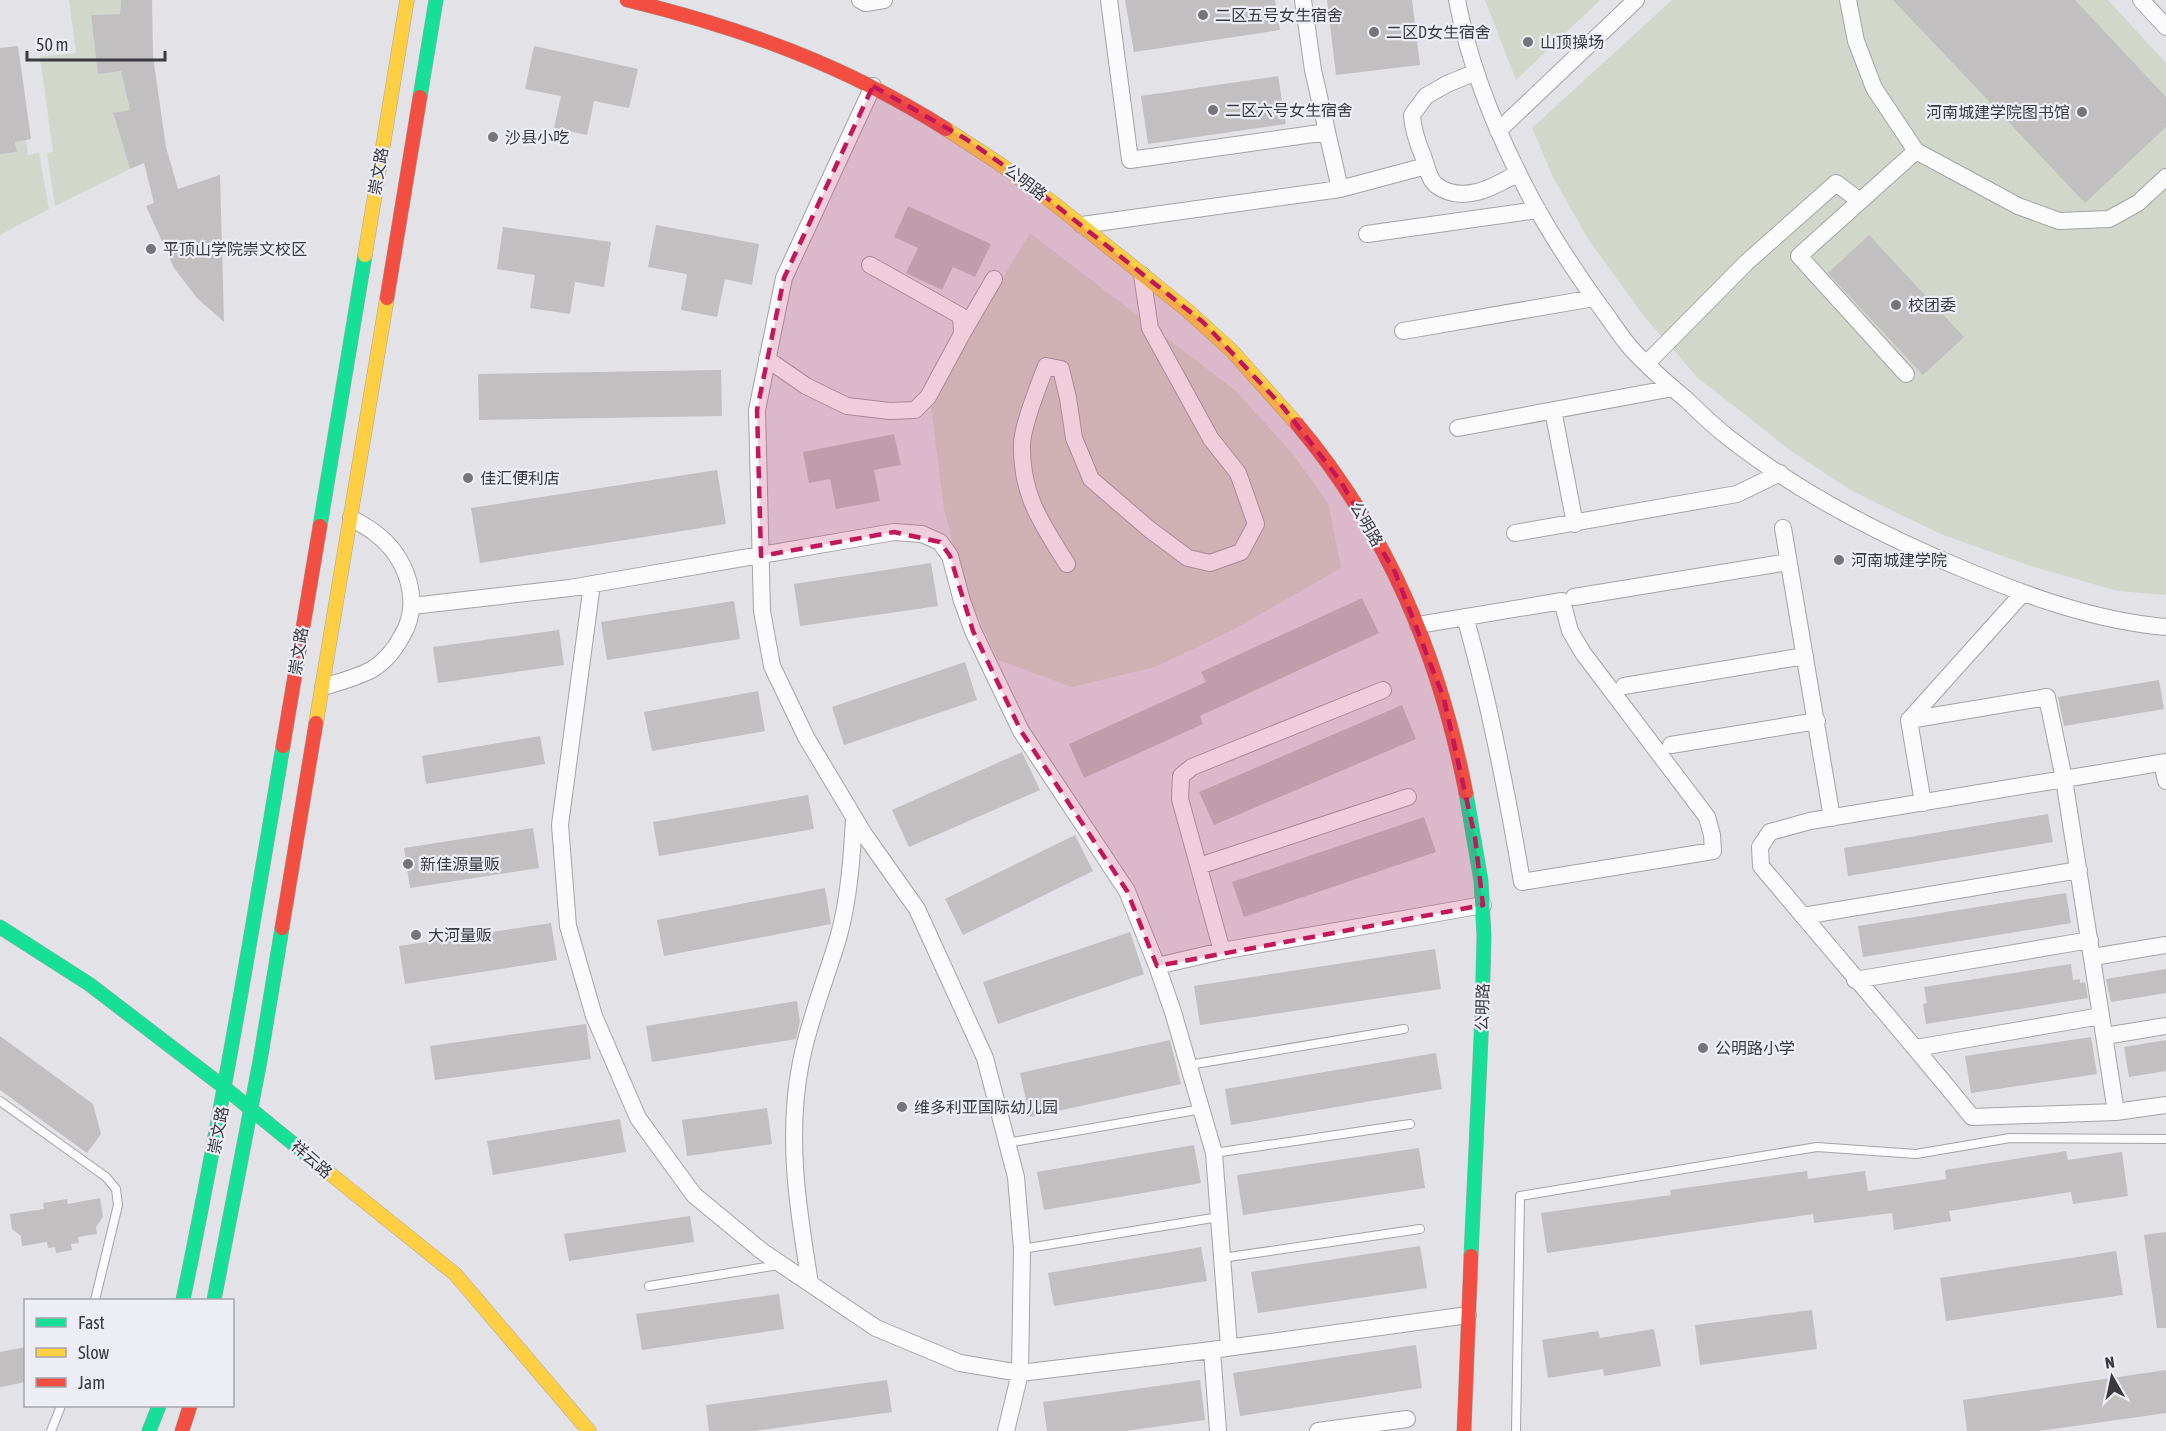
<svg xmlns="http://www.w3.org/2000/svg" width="2166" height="1431" font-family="'Asap Condensed','Noto Sans SC',sans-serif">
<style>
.green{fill:#d2d7cc}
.building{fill:#c1bfc0}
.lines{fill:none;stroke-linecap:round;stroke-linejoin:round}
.lane-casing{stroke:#a4a4a7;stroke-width:10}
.street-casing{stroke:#a4a4a7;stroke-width:18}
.fast-casing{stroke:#a4a4a7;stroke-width:15}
.slow-casing{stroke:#a4a4a7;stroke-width:15}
.jam-casing{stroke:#a4a4a7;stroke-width:15}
.lane{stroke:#fbfbfb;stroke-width:8}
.street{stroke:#fbfbfb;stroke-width:16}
.fast{stroke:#16e098;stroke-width:14}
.slow{stroke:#ffcf43;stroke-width:14}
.jam{stroke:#f24e42;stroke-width:14}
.marked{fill:#c2185b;fill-opacity:0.2;stroke:#c2185b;stroke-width:4.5;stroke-dasharray:12 8;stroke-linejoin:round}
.poi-dot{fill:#757579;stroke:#ededf6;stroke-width:2}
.labels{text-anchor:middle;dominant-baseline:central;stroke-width:4.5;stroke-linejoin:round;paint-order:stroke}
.poi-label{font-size:16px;fill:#3a3a3e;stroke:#ededf6;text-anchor:start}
.street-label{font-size:16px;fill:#3a3a3e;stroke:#ededf6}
</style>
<rect width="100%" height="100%" fill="#e2e2e7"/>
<path class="green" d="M69,0H121L120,14L91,15L98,73L121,71L130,110L113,114L130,169L55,206L47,153L53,152L40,57L76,53Z
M1485,0H1600L1516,80Z
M1672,0H2108L2166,63V595L2117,591L2031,566L1943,535L1854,492L1791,451L1698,378L1643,315L1588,239L1553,177L1532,128Z
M26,140L28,155L39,153L49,209L0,235V154L17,152L15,142Z
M1030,233L1236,391L1292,453L1328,503L1341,568L1231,631L1155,667L1072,687L998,660L964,587L944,509L930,399Z"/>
<path class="building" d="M121,0H152L153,56L166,147L178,189L220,175L224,322L197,298L174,268L146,206L154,203L144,163L130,169L113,113L130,110L121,71L98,74L91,15L120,14Z
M1125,0H1275L1280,30L1134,52Z
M1327,0H1412L1420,65L1336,75Z
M1893,0H2075L2166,97V127L2085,203Z
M18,46L31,139L15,142L17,152L0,154V48Z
M534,46L638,69L629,108L594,101L587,135L554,128L561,96L525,89Z
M1278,76L1286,124L1148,144L1141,96Z
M908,206L991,244L975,277L953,267L942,290L906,273L918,248L894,237Z
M656,225L759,244L752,285L725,279L717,317L681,310L687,274L648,267Z
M503,227L611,242L604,287L575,282L570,314L530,308L535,275L497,269Z
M1869,235L1964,337L1923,375L1828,273Z
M721,370L722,416L479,420L478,374Z
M894,434L901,465L874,470L880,501L836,509L830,479L809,483L803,452Z
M717,470L726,524L480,563L471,508Z
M931,563L938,606L800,626L794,584Z
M1362,598L1379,633L1200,716L1203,724L1084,778L1069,744L1206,682L1201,672Z
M734,601L740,639L607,660L601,622Z
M559,630L564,665L438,683L433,647Z
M965,662L977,700L844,745L832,707Z
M2159,680L2164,709L2064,726L2058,697Z
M758,691L765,731L652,751L644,712Z
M1402,705L1416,739L1214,825L1199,792Z
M540,736L545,764L426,784L422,756Z
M1022,752L1040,790L909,847L892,810Z
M808,795L814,829L659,856L653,822Z
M2048,814L2053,842L1848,876L1844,848Z
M1424,817L1436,852L1244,917L1232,882Z
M533,828L539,868L410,888L404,848Z
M1075,835L1093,871L963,935L945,899Z
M825,888L831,924L664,956L657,920Z
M2066,893L2071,923L1863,957L1858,926Z
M551,923L557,960L405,984L399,946Z
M1130,932L1144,974L998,1024L983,982Z
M1435,949L1441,989L1200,1025L1194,986Z
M2071,964L2073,980L2080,979V983L2085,982L2088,998L1926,1024L1923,1004L1927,1003L1924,987Z
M2166,969V993L2111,1002L2106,979Z
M797,1001L800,1021L796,1039L652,1062L646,1026Z
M586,1024L591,1059L435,1080L430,1046Z
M0,1036L93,1104L101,1134L87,1153L0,1090Z
M2091,1037L2097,1074L1971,1093L1965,1056Z
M1170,1040L1181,1084L1030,1117L1020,1073Z
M2166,1040V1071L2129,1077L2124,1047Z
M1436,1053L1442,1089L1231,1125L1225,1089Z
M767,1108L772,1144L687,1156L682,1120Z
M620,1119L626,1152L493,1175L487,1141Z
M1194,1145L1201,1183L1044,1210L1037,1172Z
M1419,1148L1425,1188L1243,1215L1237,1175Z
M2066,1151L2068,1160L2122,1152L2128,1196L2073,1204L2071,1192L1949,1211L1951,1221L1894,1230L1892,1213L1814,1223L1813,1214L1547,1253L1541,1213L1671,1195L1670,1190L1807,1171L1808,1179L1865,1171L1868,1191L1946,1179L1945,1170Z
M100,1198L103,1217L96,1227L97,1234L78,1237L79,1243L71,1244L72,1250L56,1253L55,1247L48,1248L47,1242L22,1246L21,1236L12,1229L10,1214L44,1209L43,1203L67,1199L68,1204Z
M690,1216L694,1242L569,1261L564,1234Z
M2166,1232V1328H2157L2144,1235Z
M1420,1246L1427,1288L1258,1313L1251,1272Z
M1201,1247L1207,1281L1054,1306L1048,1273Z
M2116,1251L2123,1295L1946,1321L1940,1278Z
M779,1294L784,1329L642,1350L636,1314Z
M1812,1310L1817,1349L1700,1365L1695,1325Z
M1654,1329L1661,1366L1604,1376L1603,1369L1548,1378L1542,1340L1598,1331L1600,1338Z
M1416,1345L1422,1388L1240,1416L1233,1373Z
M26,1347V1382L0,1387V1352Z
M2166,1370V1413L2039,1431H1967L1963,1400Z
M887,1380L892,1412L754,1431H709L706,1405Z
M1200,1380L1205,1420L1125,1431H1047L1043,1402Z"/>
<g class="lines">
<g class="lane-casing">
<path id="lane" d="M1189,1065L1404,1029
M0,1101L106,1177L116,1189L118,1205L95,1300
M1007,1143L1202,1109
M1214,1153L1410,1124
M1022,1249L1219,1217
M1222,1258L1420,1229
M649,1286L779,1265
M51,1431L61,1406
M1516,1431L1520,1196L1817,1147L1916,1154L2010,1138L2166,1139"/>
</g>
<g class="street-casing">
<path id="street" d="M860,0L865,3L884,0
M1109,0L1130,160L1327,132
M1303,0L1313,70L1340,189
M1457,0C1470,69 1498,136 1531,198C1552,237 1576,273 1602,309C1611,321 1619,334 1629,346C1646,366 1668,384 1688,401C1701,414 1715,427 1729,438C1798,492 1883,536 1963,569C2027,596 2096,621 2166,627
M1848,0L1856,41L1874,88L1916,151L2018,206L2059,221L2109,219L2138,203L2166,177
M2141,0L2166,27
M1476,72L1447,84L1426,96L1412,115C1413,130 1417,142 1423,156C1426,164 1429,180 1436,185C1462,205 1494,187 1518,173
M873,86L784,278L757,410L762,611L772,666L806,737L864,834L917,909L985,1058L1016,1177L1022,1249L1020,1373L1006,1431
M1498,131L1636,0
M1082,225L1340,189L1426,166
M1367,234L1538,210
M1403,331L1594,298
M962,334L994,279
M767,359L806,386L847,406L890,411L915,410L928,397L962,334L961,316L870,265
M1647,363L1747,262L1836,183L1860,201
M1906,374L1799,256L1916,151
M1553,410L1575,524
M1458,428L1673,388
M1783,528L1832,818
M1515,533L1737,494L1780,473
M1067,564C1042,524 1021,495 1022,445C1022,426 1039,385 1046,366L1061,369L1068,398L1074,438L1091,479L1149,529L1188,558L1210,563L1241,552L1256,524L1238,473L1211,439L1150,328L1142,275
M592,584L560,825L568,926L594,1016L638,1118L694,1195L763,1252L876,1328L960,1363L1020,1373L1212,1350L1468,1315
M2023,593L1909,720L2047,697L2064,779L1810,821L1770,832L1760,847L1761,866C1831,950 1903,1032 1972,1117L2116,1112L2166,1105
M1574,597L1788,562
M412,606L570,588L894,532L922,534L940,542L950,556L962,601L973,631L1021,731L1127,891L1157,966L1173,1012L1214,1153L1229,1347
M1418,625L1562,601L1570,631L1583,653L1707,817L1712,835L1713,851L1522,882C1507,793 1490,704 1465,617
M1624,686L1805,656
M323,687C339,682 356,678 371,670C385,662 395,649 402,636C423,601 406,556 375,533C368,527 359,523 351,518
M1909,720L1923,803
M1671,745L1817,721
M2162,763L2166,781
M1199,866L1408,797
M1803,916L2079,870
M1222,951L1180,799L1181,776L1192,767L1383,690
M2093,957L2166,945
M1157,966L1222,951L1483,905
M1855,980L2090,940
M2105,1036L2166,1026
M1916,1048L2101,1016
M2116,1112L2064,779L2166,762
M810,1283C798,1210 786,1136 801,1062C809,1019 827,977 839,935C849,898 852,857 854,818
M1212,1350L1218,1431
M1318,1431L1407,1419"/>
</g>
<g class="fast-casing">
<path id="fast" d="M420,97L436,0
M320,526L365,255
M1466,793L1481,881L1484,936L1482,1016L1471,1256
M0,927L89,984L225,1088L313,1160
M183,1300C221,1116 252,931 283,746
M214,1300L260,1061L282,928
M149,1431L159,1406"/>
</g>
<g class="slow-casing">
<path id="slow" d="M946,129L1000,164L1056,205L1188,311L1232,351L1297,424
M365,255L407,0
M316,723L387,298
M313,1160L455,1274L589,1431"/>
</g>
<g class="jam-casing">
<path id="jam" d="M627,0C742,28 845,65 946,129
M387,298L420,97
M1297,424C1388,532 1439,656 1466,793
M283,746L320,526
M282,928L316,723
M182,1431L190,1406
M1464,1431L1471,1256"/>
</g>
<use href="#lane" class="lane"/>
<use href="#street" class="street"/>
<use href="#fast" class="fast"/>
<use href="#slow" class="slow"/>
<use href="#jam" class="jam"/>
</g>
<path class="marked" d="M873,86L966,139L1019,176L1203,322L1283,407L1339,479L1395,572L1444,699L1475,837L1483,905L1157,966L1127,891L1021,731L973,631L950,556L940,542L894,532L761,556L757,410L784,278Z"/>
<g class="poi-dot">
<circle cx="1203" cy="15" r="6"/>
<circle cx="1374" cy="32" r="6"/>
<circle cx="1528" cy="42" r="6"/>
<circle cx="1213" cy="110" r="6"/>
<circle cx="2082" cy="112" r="6"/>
<circle cx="493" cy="137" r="6"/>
<circle cx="151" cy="249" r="6"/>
<circle cx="1896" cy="305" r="6"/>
<circle cx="468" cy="478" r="6"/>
<circle cx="1839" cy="560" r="6"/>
<circle cx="408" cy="864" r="6"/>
<circle cx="416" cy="935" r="6"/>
<circle cx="1703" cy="1048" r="6"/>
<circle cx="902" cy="1107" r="6"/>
</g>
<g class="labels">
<g class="poi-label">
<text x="1215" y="15">二区五号女生宿舍</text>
<text x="1386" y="32">二区D女生宿舍</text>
<text x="1540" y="42">山顶操场</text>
<text x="1225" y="110">二区六号女生宿舍</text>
<text x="2070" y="112" text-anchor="end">河南城建学院图书馆</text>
<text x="505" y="137">沙县小吃</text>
<text x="163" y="249">平顶山学院崇文校区</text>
<text x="1908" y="305">校团委</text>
<text x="480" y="478">佳汇便利店</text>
<text x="1851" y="560">河南城建学院</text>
<text x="420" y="864">新佳源量贩</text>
<text x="428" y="935">大河量贩</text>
<text x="1715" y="1048">公明路小学</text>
<text x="914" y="1107">维多利亚国际幼儿园</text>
</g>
<g class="street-label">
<text transform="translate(378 171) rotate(-80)">崇文路</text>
<text transform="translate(1026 182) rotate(37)">公明路</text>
<text transform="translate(1367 524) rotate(60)">公明路</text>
<text transform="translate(298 651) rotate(-81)">崇文路</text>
<text transform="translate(1482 1007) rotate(-88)">公明路</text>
<text transform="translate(218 1130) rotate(-79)">崇文路</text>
<text transform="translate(312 1159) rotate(41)">祥云路</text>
</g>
</g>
<rect x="24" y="1299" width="210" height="108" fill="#ededf6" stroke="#a5a5ac" stroke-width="1.5"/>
<rect x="36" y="1318" width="30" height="9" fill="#16e098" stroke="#a5a5ac" stroke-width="1.5"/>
<text x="78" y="1329" font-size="18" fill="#3a3a3e">Fast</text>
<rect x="36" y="1348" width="30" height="9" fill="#ffcf43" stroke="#a5a5ac" stroke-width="1.5"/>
<text x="78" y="1359" font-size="18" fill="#3a3a3e">Slow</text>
<rect x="36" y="1378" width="30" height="9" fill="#f24e42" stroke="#a5a5ac" stroke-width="1.5"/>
<text x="78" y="1389" font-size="18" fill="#3a3a3e">Jam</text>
<g transform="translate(2112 1377) rotate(351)" stroke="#ededf6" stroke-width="4.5" paint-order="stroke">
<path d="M0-4.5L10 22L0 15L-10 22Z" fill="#3a3a3e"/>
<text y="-9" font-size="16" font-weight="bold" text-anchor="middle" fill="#3a3a3e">N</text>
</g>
<path d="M27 51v9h138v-9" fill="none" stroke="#3a3a3e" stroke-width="3"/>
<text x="36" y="51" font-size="18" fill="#3a3a3e" stroke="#ededf6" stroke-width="4.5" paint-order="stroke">50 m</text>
</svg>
